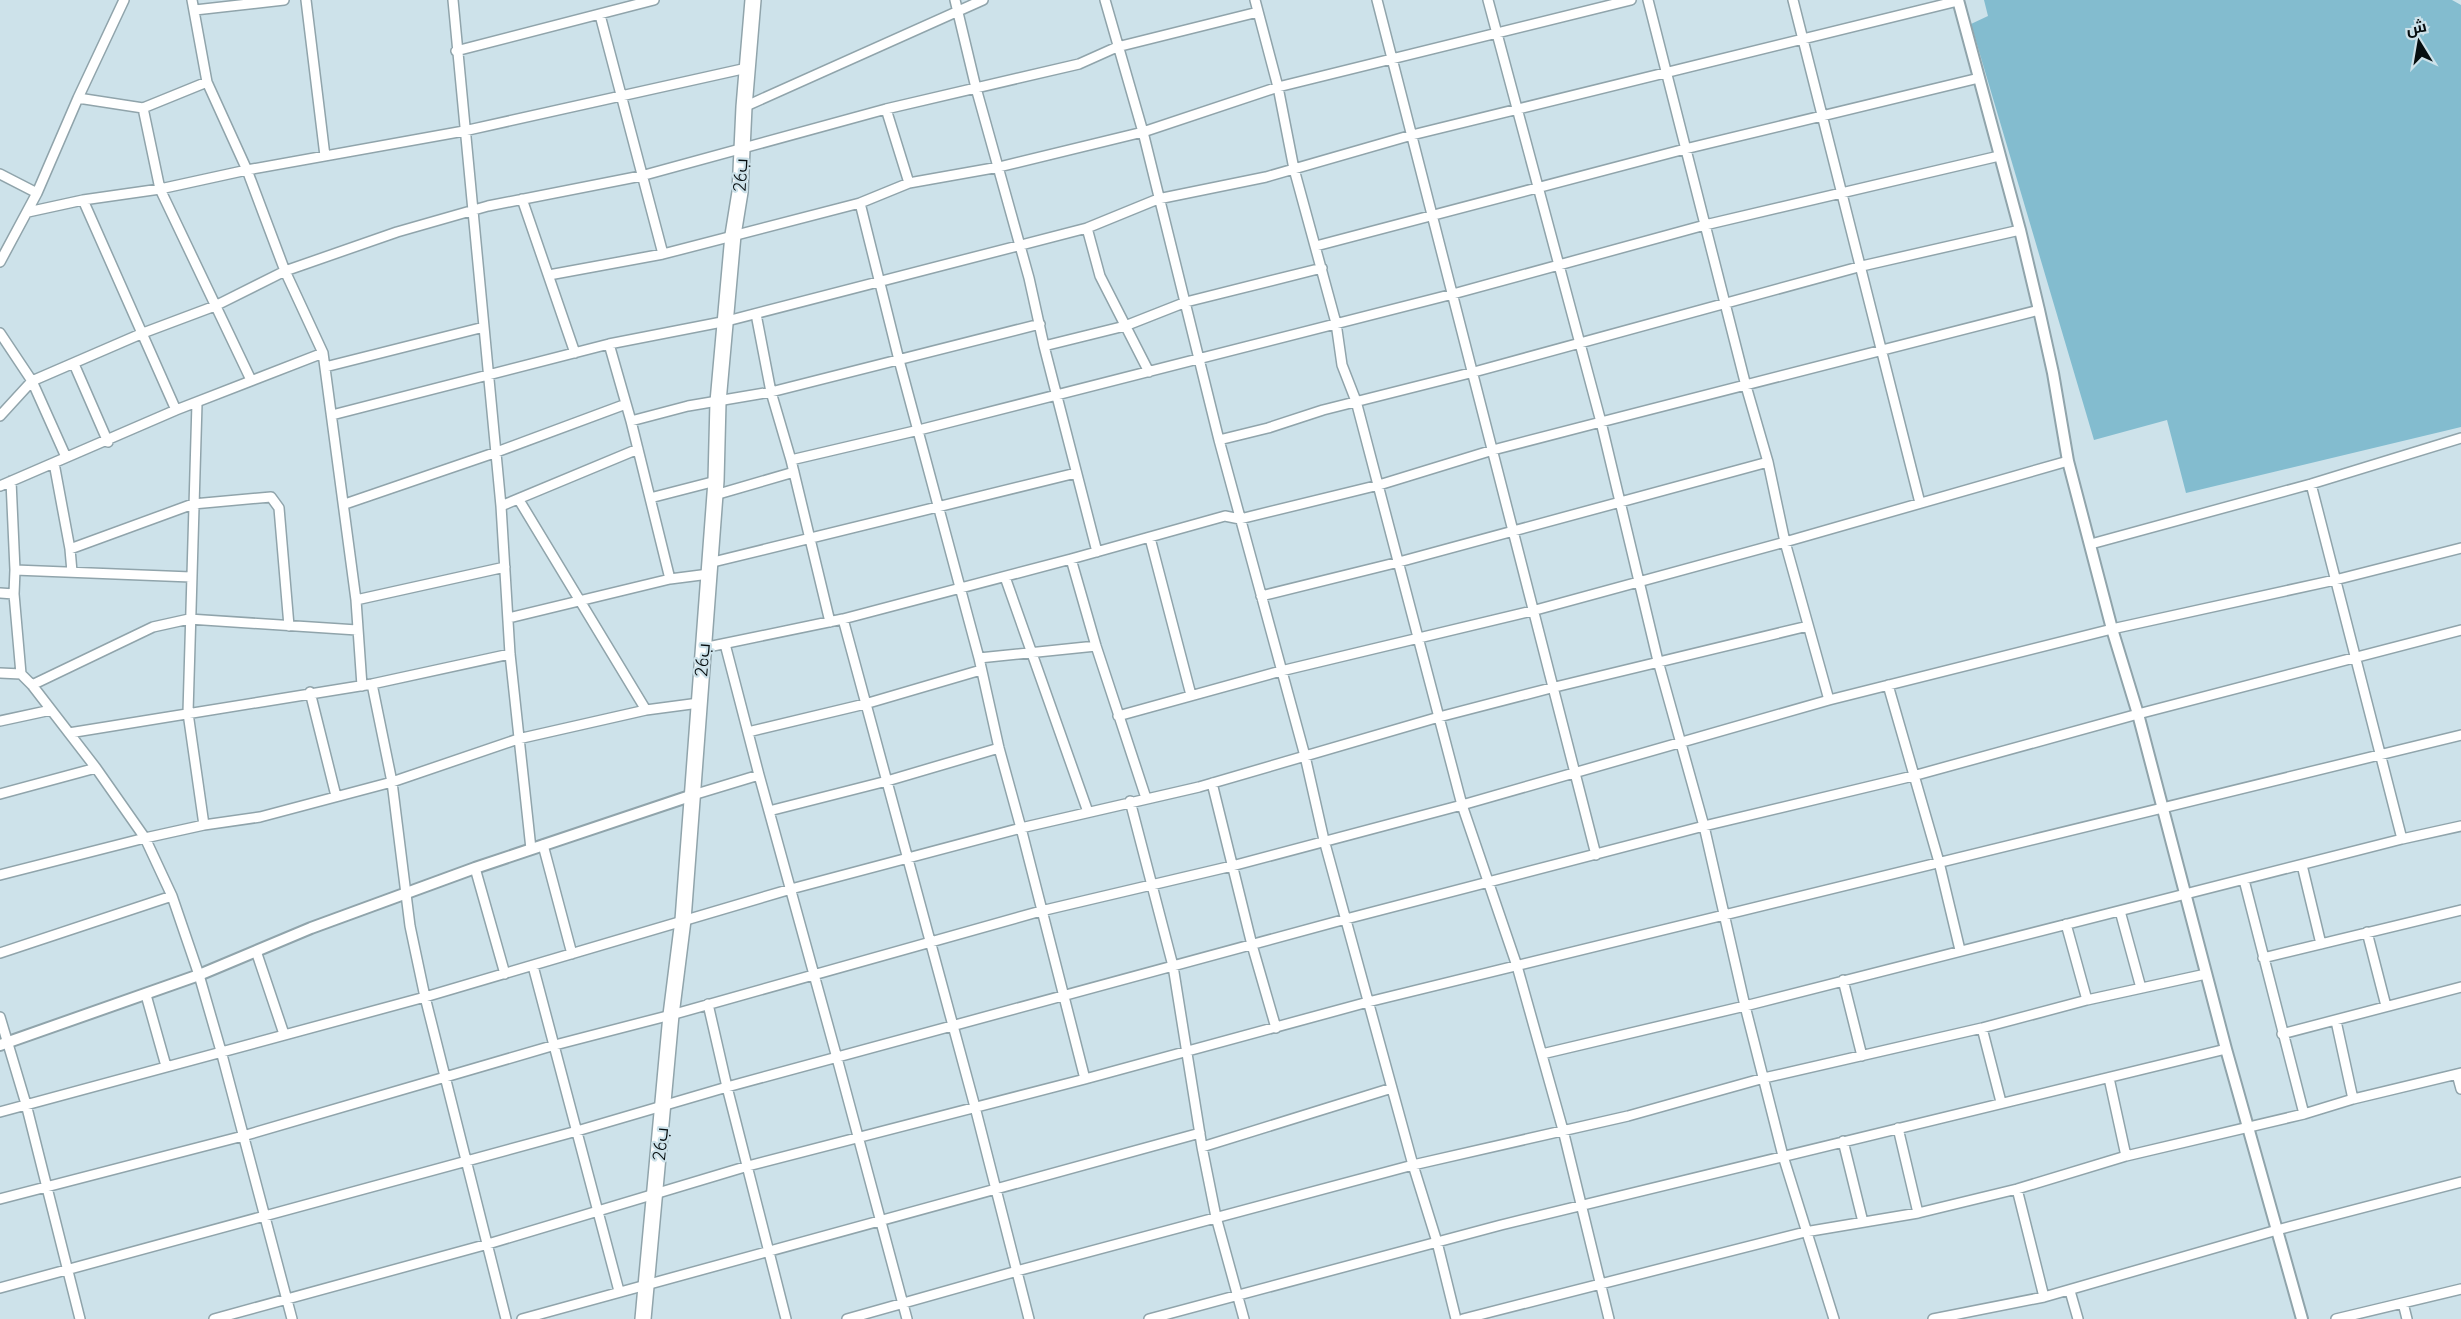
<svg xmlns="http://www.w3.org/2000/svg" width="2461" height="1319" font-family="Quicksand,Cairo,sans-serif">
<style>
.green{fill:#83bccf}
.lines{fill:none;stroke-linecap:round;stroke-linejoin:round}
.minor-casing{stroke:#90a4ab;stroke-width:12}
.tertiary-casing{stroke:#90a4ab;stroke-width:14}
.trunk-casing{stroke:#90a4ab;stroke-width:18}
.minor{stroke:#fff;stroke-width:9}
.tertiary{stroke:#fff;stroke-width:10}
.trunk{stroke:#fff;stroke-width:15}
.labels{text-anchor:middle;dominant-baseline:central;stroke-width:4.5;stroke-linejoin:round;paint-order:stroke}
.street-label{font-size:18px;fill:#070e10;stroke:#cde2ea}
</style>
<rect width="100%" height="100%" fill="#cde2ea"/>
<path class="green" d="M1984,0H2452L2461,5V427L2186,493L2167,420L2094,440L1971,24L1988,16Z"/>
<g class="lines">
<g class="minor-casing">
<path id="minor" d="M192,0L207,82L247,170L285,271L323,353L356,600L362,686
M306,0L325,156
M453,0L501,506L510,654L531,849
M955,0L976,88L1029,278L1044,346L1097,552
M1105,0L1143,132L1219,440L1305,756L1324,840L1413,1165L1437,1242L1456,1319
M1255,0L1278,87L1294,169L1336,323L1342,365L1356,401L1462,805L1517,966L1563,1130L1609,1319
M1377,0L1596,855
M1488,0L1601,422L1658,661L1704,826L1745,1006L1783,1156L1834,1319
M1648,0L1746,386L1768,462L1785,542L1829,700
M1793,0L1920,503
M195,10L284,0
M600,15L663,254
M456,51L654,0
M78,98L143,108L207,82
M744,107L983,0
M143,108L160,189L251,380
M886,109L909,183
M0,174L37,193
M522,199L575,353
M83,200L176,410
M860,203L899,360L979,658L999,748L1021,828L1085,1079
M28,212L83,200L160,189L247,170L464,131L747,68
M1087,228L1100,276L1149,372
M1316,246L1685,149L1979,78
M0,262L37,193L78,98L124,0
M549,275L663,254L860,203L909,183L999,167L1143,132L1278,87L1631,0
M756,314L771,392L791,460L830,622
M0,333L32,381L66,457
M609,344L631,421L670,579
M1044,346L1125,326L1186,302L1322,268
M74,364L108,442
M325,367L484,327
M197,403L188,713L204,825
M332,415L609,344L727,321L1087,228L1158,199L1266,177L1412,135L1958,1
M0,416L32,381L143,333L215,306L285,271L397,232L488,206L641,176L886,109L1079,64L1117,47L1258,12
M631,421L688,406L771,392L1040,324
M1219,440L1268,428L1323,410L1474,372L1862,266L2020,230
M791,460L919,430L1453,294L1705,225L1999,156
M54,463L70,549L72,572
M11,481L15,570L14,594L21,674L32,685L96,768L145,838L172,896L199,975L221,1051L292,1319
M2311,484L2402,839
M0,486L176,410L323,353
M715,495L794,472
M650,498L716,481
M519,500L646,710
M345,504L494,453L626,404
M501,506L638,449
M1150,538L1191,695
M2091,544L2311,484L2461,438
M70,549L193,504L271,497L279,508L289,626
M1071,559L1096,646L1146,798
M709,563L1076,473
M15,570L191,577
M1005,577L1088,812
M0,593L14,594
M1261,596L1399,562L1768,462
M356,600L505,567
M509,618L670,579L709,574
M843,619L975,1107L1029,1319
M725,644L759,775L837,1058L907,1319
M703,648L843,619L1071,559L1225,516L1240,519L1379,485L1493,450L1601,422L2039,310
M979,658L1096,646
M0,673L21,674
M372,684L392,782L410,926L425,997L506,1319
M32,685L153,627L189,619L357,630
M1888,685L1939,862L1960,950
M310,692L336,796
M1118,716L1281,671L1532,611L1785,542L2068,461
M0,721L51,710
M748,732L865,704L981,670
M69,733L372,684L510,654
M1212,783L1252,945L1276,1028
M0,794L96,768
M693,795L759,775
M1130,801L1173,966L1202,1147L1216,1217L1244,1319
M769,811L887,781L999,748
M543,845L572,954
M2302,865L2321,944
M475,868L505,974
M0,875L145,838L204,825L260,817L392,782L518,739L646,710L699,703
M2244,880L2304,1114
M2120,911L2141,988
M2066,924L2087,1000
M2367,932L2386,1006
M256,951L284,1034
M0,953L172,896
M2263,958L2461,910
M533,966L619,1291
M1843,980L1862,1056
M146,995L166,1066
M708,1004L727,1087L786,1319
M0,1017L26,1104L80,1319
M2336,1021L2353,1099
M1982,1028L2001,1102
M2282,1034L2461,987
M1542,1054L1745,1006L2402,839L2461,826
M2457,1074L2461,1089
M2109,1078L2126,1156
M0,1112L425,997L791,889L1021,828L1199,787L1439,717L1551,688L1808,626
M1898,1128L1918,1213
M1843,1141L1863,1222
M1202,1147L1392,1088
M2017,1189L2044,1297
M0,1199L243,1136L555,1045L671,1015L1041,911L1232,866L1462,805L1829,700L2112,629L2335,580L2461,548
M0,1288L577,1131L727,1087L1346,919L1704,826L1913,776L2138,714L2461,630
M2070,1291L2078,1319
M2403,1303L2407,1319
M214,1319L488,1244L748,1166L1085,1079L1368,1002L2461,735
M522,1319L1200,1133
M847,1319L1017,1271L1413,1165L1628,1116L1764,1078L1982,1028L2087,1000L2206,974
M1149,1319L1501,1225L2226,1049
M1463,1319L1805,1232L1918,1213L2017,1189L2126,1156L2304,1114L2353,1099L2461,1073
M1933,1319L2044,1297L2277,1230L2461,1182
M2336,1319L2461,1289"/>
</g>
<g class="tertiary-casing">
<path id="tertiary" d="M1958,0L2020,230L2039,310L2053,373L2068,461L2112,629L2138,714L2226,1049L2302,1319
M0,1045L199,975L311,928L475,868L693,795"/>
</g>
<g class="trunk-casing">
<path id="trunk" d="M643,1319L671,1015L683,920L716,481L718,402L733,235L740,192L744,107L753,0"/>
</g>
<use href="#minor" class="minor"/>
<use href="#tertiary" class="tertiary"/>
<use href="#trunk" class="trunk"/>
</g>
<g class="labels">
<g class="street-label">
<text transform="translate(740 175) rotate(-87)">26ب</text>
<text transform="translate(702 660) rotate(-85)">26ب</text>
<text transform="translate(660 1144) rotate(-84)">26ب</text>
</g>
</g>
<g transform="translate(2419 42) rotate(349)" stroke="#cde2ea" stroke-width="4.5" paint-order="stroke">
<path d="M0-4.5L10 22L0 15L-10 22Z" fill="#070e10"/>
<text y="-9" font-size="16" font-weight="bold" text-anchor="middle" fill="#070e10">ش</text>
</g>
</svg>
